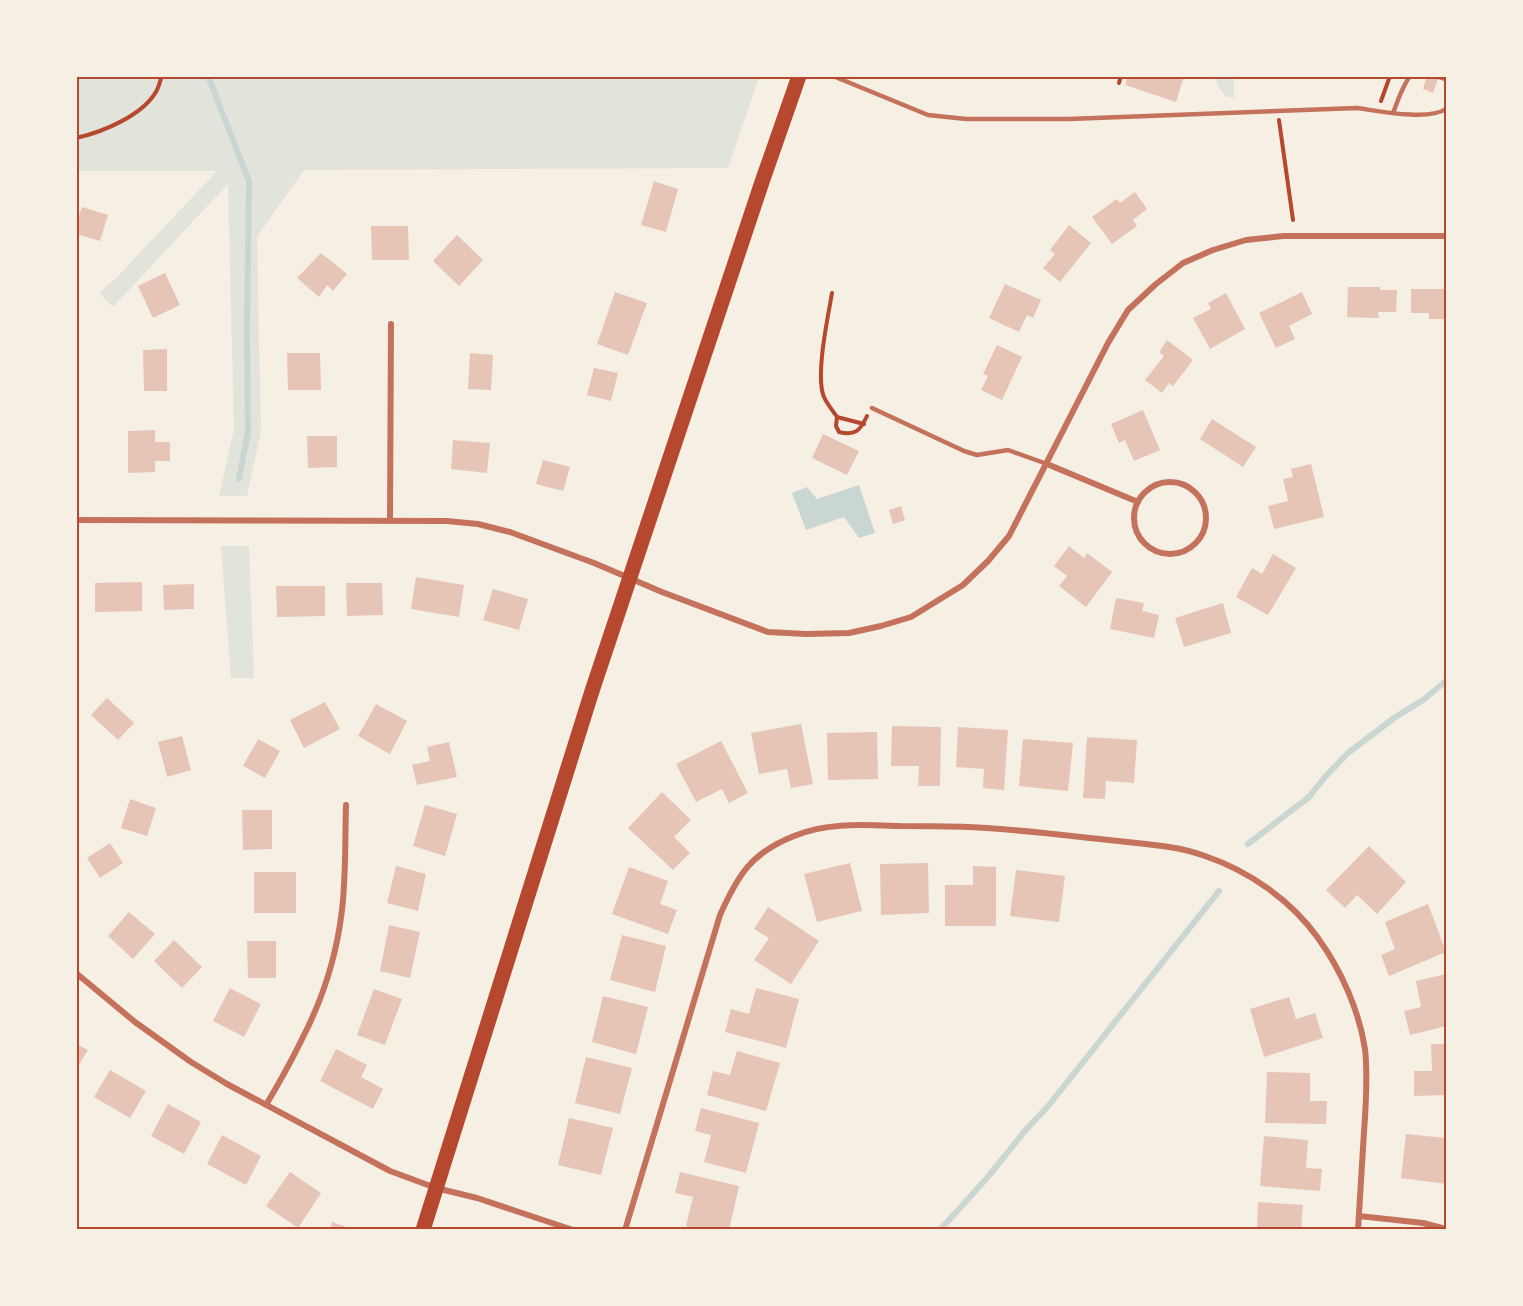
<svg xmlns="http://www.w3.org/2000/svg" width="1523" height="1306" font-family="'Work Sans',sans-serif">
<style>
.green{fill:#e2e4dc}
.water{fill:#c9d6d2}
.lines{fill:none;stroke-linecap:round;stroke-linejoin:round}
.stream{stroke:#c9d6d2;stroke-width:6}
.building{fill:#e6c5b7}
.path{stroke:#b5482f;stroke-width:4}
.service{stroke:#c5725c;stroke-width:4.5}
.minor{stroke:#c5725c;stroke-width:6}
.primary{stroke:#b5482f;stroke-width:15}
.neatline{fill:none;stroke:#b5482f;stroke-width:2}
</style>
<rect width="100%" height="100%" fill="#f6efe4"/>
<path class="green" d="M76,77H759L728,168L304,170L257,237L261,432L247,496H219L234,429L228,184L113,307L99,293L117,277L217,171H77Z
M1215,77H1234V98L1225,96L1220,90Z
M221,546H249L254,678H231Z"/>
<path class="water" d="M859,485L875,533L859,538L844,517L806,530L792,493L807,487L817,499Z"/>
<g class="lines">
<path class="stream" d="M208,76L249,181L247,330L248,432L239,479
M1248,844L1309,797L1325,777L1348,753L1394,718L1423,700L1446,681
M940,1230L987,1178L1024,1132L1049,1105L1219,891"/>
</g>
<path class="building" d="M1128,76H1184L1176,102L1125,85Z
M1427,76H1439L1433,93L1423,89Z
M654,181L678,189L666,232L641,225Z
M1135,192L1147,209L1133,220L1137,226L1112,244L1092,217L1117,199L1120,203Z
M82,207L108,215L100,241L76,234V225Z
M1069,225L1091,243L1060,282L1043,268L1055,254L1050,250Z
M371,226H408L409,260H372Z
M457,235L483,260L459,286L433,261Z
M321,253L347,274L333,291L327,285L319,297L297,278Z
M165,273L180,305L153,318L138,286Z
M1005,284L1041,300L1033,318L1027,315L1019,332L989,318Z
M1348,287H1380V290H1397L1396,312H1378L1379,318L1347,317Z
M1411,289H1446V319H1429V313H1411Z
M615,292L647,303L628,355L597,344Z
M1302,292L1312,314L1289,326L1295,339L1276,348L1259,313Z
M1226,293L1245,329L1210,349L1193,318L1211,309L1208,303Z
M1167,340L1193,360L1173,386L1169,383L1162,393L1145,380L1164,356L1159,352Z
M997,345L1022,357L1002,400L981,390L988,376L983,374Z
M167,349V391H144L143,350Z
M287,353H320L321,390H288Z
M470,353L493,355L491,390L468,389Z
M594,368L618,373L611,401L587,395Z
M1143,410L1160,450L1134,461L1125,440L1119,443L1111,424Z
M1212,419L1256,447L1243,467L1200,439Z
M155,430V442H170V461H155V472L128,473V431Z
M823,434L859,451L847,475L812,458Z
M307,436H337V467L308,468Z
M453,440L490,443L487,473L451,469Z
M543,460L570,467L563,491L536,484Z
M1311,464L1324,517L1274,529L1268,506L1288,501L1283,479L1293,477L1291,469Z
M901,506L905,520L893,524L889,510Z
M1069,546L1084,558L1087,553L1112,572L1086,607L1059,586L1067,576L1054,566Z
M1273,554L1296,568L1268,615L1236,597L1252,568L1262,574Z
M416,577L464,585L459,617L411,609Z
M142,582V611L95,612V583Z
M346,583H382L383,615L347,616Z
M194,584V609L164,610L163,585Z
M276,586H325V616L277,617Z
M493,589L528,599L519,630L483,620Z
M1116,598L1144,603L1142,611L1159,615L1154,638L1110,629Z
M1223,603L1231,633L1184,647L1175,618Z
M107,698L134,723L118,740L91,715Z
M325,702L340,729L304,748L290,720Z
M376,704L407,721L390,754L358,736Z
M801,724L813,784L791,788L787,769L759,774L751,733Z
M892,726L941,727L940,786H918L919,766H891Z
M958,727L1008,730L1004,790L983,788L984,769L956,767Z
M877,732L878,779L828,780L827,733Z
M182,736L191,770L167,777L158,742Z
M1087,737L1137,740L1134,783L1106,781L1105,799L1083,798Z
M258,739L280,751L265,778L243,766Z
M1023,739L1073,743L1068,791L1019,786Z
M721,741L748,793L729,803L722,789L696,802L676,764Z
M449,742L457,777L417,785L412,765L430,761L427,747Z
M662,792L691,820L674,837L690,853L673,870L628,828Z
M130,799L156,808L147,836L121,828Z
M425,805L457,814L445,856L413,846Z
M242,810H272V849L243,850Z
M110,843L123,863L100,878L87,858Z
M1369,846L1406,882L1377,914L1357,895L1345,908L1326,890Z
M850,863L862,911L817,922L804,874Z
M928,863L929,913L881,915L880,864Z
M396,866L426,874L418,911L387,903Z
M973,866L996,867V926H945V885H973Z
M629,867L668,881L660,904L677,910L668,934L612,914Z
M1016,870L1065,876L1059,922L1010,916Z
M254,872H296V913H254Z
M1428,904L1446,952L1389,976L1381,955L1395,949L1385,922Z
M768,907L819,941L791,984L754,960L769,938L754,929Z
M129,912L155,934L133,959L108,936Z
M389,925L420,932L410,978L380,971Z
M622,935L666,946L655,992L610,980Z
M174,940L202,967L182,988L154,961Z
M247,941H276V978H248Z
M1446,974V1026L1410,1035L1404,1011L1421,1007L1416,981Z
M230,988L261,1004L244,1037L213,1021Z
M756,988L799,999L786,1048L725,1032L731,1009L749,1014Z
M374,989L402,999L385,1045L357,1035Z
M603,996L648,1007L636,1054L592,1042Z
M1289,997L1296,1019L1315,1013L1323,1038L1264,1057L1250,1009Z
M76,1044L88,1050L76,1069Z
M1431,1044H1446V1095L1414,1096V1071H1432Z
M336,1049L367,1065L361,1077L383,1089L373,1109L320,1081Z
M737,1051L780,1063L766,1111L707,1095L713,1071L730,1075Z
M586,1057L632,1068L620,1114L575,1103Z
M110,1070L146,1091L130,1118L94,1097Z
M1267,1072L1310,1073V1101H1327L1326,1124L1265,1123Z
M168,1104L201,1122L184,1154L151,1136Z
M701,1108L759,1123L746,1173L704,1162L711,1135L695,1131Z
M569,1118L613,1128L601,1175L558,1165Z
M1406,1134L1446,1138V1184L1401,1178Z
M222,1135L261,1156L246,1185L207,1164Z
M1264,1136L1308,1140L1306,1168L1322,1169L1320,1191L1260,1186Z
M290,1172L321,1193L298,1228L266,1206Z
M680,1172L739,1186L729,1230H700L686,1226L693,1197L675,1193Z
M1258,1202L1303,1205L1301,1230H1257Z
M332,1222L352,1229V1230H330Z"/>
<g class="lines">
<path class="path" d="M1119,83L1121,76
M1381,101L1390,76
M1279,120L1293,220
M76,138C103,132 144,115 157,90C159,86 160,81 162,76
M832,293C828,317 815,376 824,397C827,404 833,411 837,417L864,424
M837,417L836,426L839,432C855,436 860,431 867,416"/>
<path class="service" d="M833,76L928,115L966,119H1069L1357,108C1379,111 1428,121 1446,109
M1435,76L1446,79
M1393,113C1398,100 1402,87 1410,76
M872,408L964,451L977,455L1008,450L1047,464"/>
<path class="minor" d="M1047,464L1138,502
M1134 518a36 36 0 1 1 72 0a36 36 0 1 1-72 0Z
M76,520L447,521L478,524L510,532L594,563L662,592L768,632L806,634L849,633L881,626L911,617L963,585L988,561L1009,536L1108,343L1128,310L1156,284L1183,263L1213,250L1246,240L1283,236H1446
M390,520L391,324
M76,973L135,1022L191,1062L227,1084L390,1171L436,1188L477,1198L573,1230
M266,1105C279,1083 292,1060 303,1037C323,998 337,953 342,910C346,876 345,840 346,805
M1359,1216L1423,1223L1446,1229
M625,1230L720,915C738,875 751,853 794,836C827,822 865,825 900,826C922,826 945,826 968,827C1015,829 1062,835 1109,840C1141,844 1175,845 1205,856C1249,871 1291,900 1318,938C1341,970 1359,1010 1365,1049C1368,1076 1366,1105 1364,1132C1362,1165 1360,1197 1358,1230"/>
<path class="primary" d="M423,1230L592,691L763,179L799,76"/>
</g>
<rect width="1523" height="1306" fill="none" stroke="#f6efe4" stroke-width="156"/>
<rect x="78" y="78" width="1367" height="1150" class="neatline"/>
</svg>
